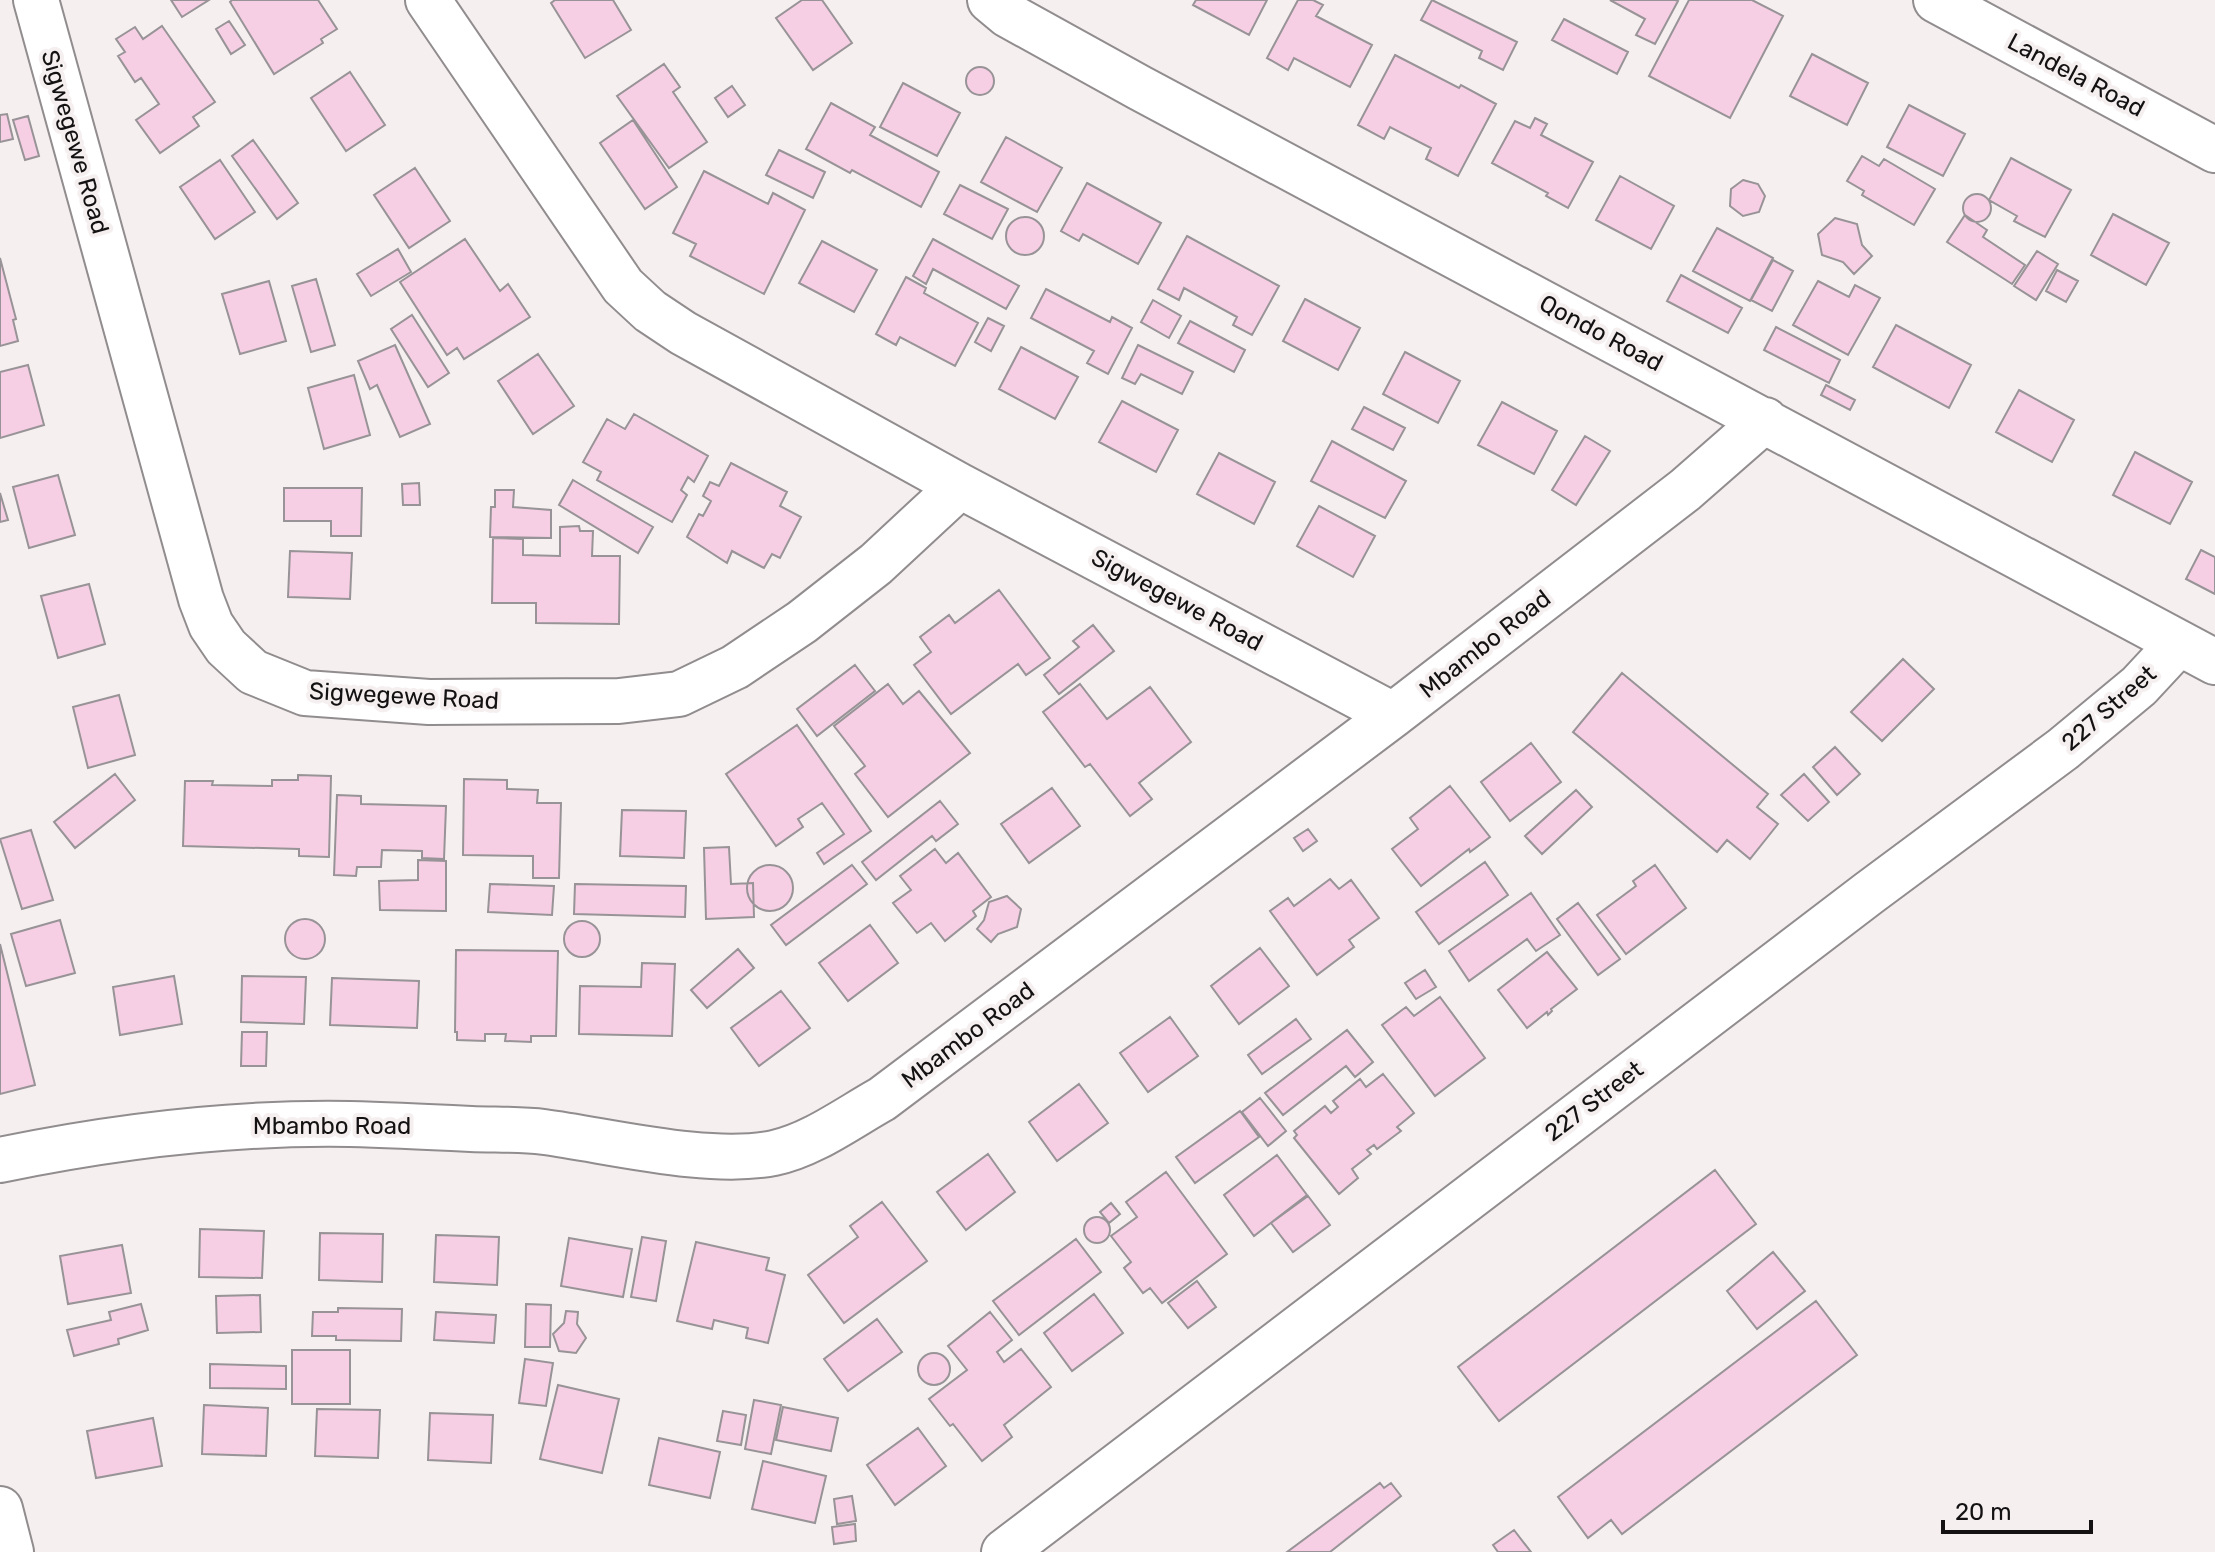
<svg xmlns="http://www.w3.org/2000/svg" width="2215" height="1552" font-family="Rubik,sans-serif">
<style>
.building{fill:#f6cfe4;stroke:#989396;stroke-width:2}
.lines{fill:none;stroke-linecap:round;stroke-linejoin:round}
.minor-casing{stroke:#918c8d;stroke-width:48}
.minor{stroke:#fff;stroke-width:44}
.labels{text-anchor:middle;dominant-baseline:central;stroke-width:8;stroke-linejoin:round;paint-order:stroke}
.street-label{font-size:24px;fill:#131111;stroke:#f5eff0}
</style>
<rect width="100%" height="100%" fill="#f5eff0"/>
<path class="building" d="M171,0H209L182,17Z
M232,0H318L337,29L321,39L323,43L274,74L230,2Z
M555,0H613L631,30L585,58L551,3Z
M802,0H822L852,43L813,70L776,18Z
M1196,0H1267L1249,35L1193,5Z
M1298,0H1313L1323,5L1316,16L1372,45L1350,87L1294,58L1288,70L1267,58Z
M1432,0L1517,42L1503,70L1479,58L1482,51L1421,20Z
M1610,0H1675L1678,1L1655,44L1636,35L1645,19Z
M1689,0H1752L1783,16L1730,118L1649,76Z
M1564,19L1628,52L1617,74L1552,40Z
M229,21L245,45L231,54L216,29Z
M162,26L215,102L193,117L199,126L160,153L136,120L159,104L141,78L135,82L118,56L125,52L116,39L135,27L143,39Z
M1812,54L1868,83L1847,125L1790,96Z
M1395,55L1459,88L1461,85L1496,104L1458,176L1426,159L1431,148L1390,127L1384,139L1358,125Z
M664,64L680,87L673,92L707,142L669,168L617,96Z
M966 81a14 14 0 1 1 28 0a14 14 0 1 1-28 0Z
M350,72L385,125L346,151L311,98Z
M903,83L960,113L937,156L880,127Z
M732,86L745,105L728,117L715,98Z
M831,103L875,127L870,135L939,172L921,207L852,170L850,173L806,149Z
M1909,105L1965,134L1943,176L1887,147Z
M7,114L13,139L0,142V115Z
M28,116L39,156L25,160L13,120Z
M1535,118L1547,124L1541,135L1593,162L1568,208L1546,196L1548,193L1492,163L1515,121L1530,128Z
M633,120L677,187L645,209L600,143Z
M1006,137L1062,168L1037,212L981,182Z
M253,140L298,203L277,219L232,156Z
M779,150L825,172L813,198L766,175Z
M1862,156L1879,166L1884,159L1935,189L1914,225L1862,195L1864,191L1847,181Z
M2011,158L2071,190L2045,237L2014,221L2017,216L1989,200Z
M220,160L255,212L215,239L180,187Z
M415,168L450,221L409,248L374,195Z
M704,171L768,204L773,193L805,210L764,294L690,256L696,244L673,233Z
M1620,176L1674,206L1651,249L1596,220Z
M1743,180L1758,184L1765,196L1759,212L1743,216L1730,206L1731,189Z
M1087,183L1161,223L1138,264L1083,234L1079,241L1061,231Z
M960,185L1008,209L992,239L944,214Z
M1963 208a14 14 0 1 1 28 0a14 14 0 1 1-28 0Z
M2113,214L2169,243L2146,285L2091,255Z
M1965,215L1987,230L1983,237L2025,265L2012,284L1947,242Z
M1006 236a19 19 0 1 1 38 0a19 19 0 1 1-38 0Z
M1835,218L1857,224L1862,245L1872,256L1854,274L1843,262L1822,255L1818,234Z
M1717,228L1773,258L1750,301L1693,271Z
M1187,236L1279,286L1252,335L1233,325L1237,317L1184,288L1179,300L1158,289Z
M465,239L500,291L508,284L530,317L464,359L457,348L447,355L400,282Z
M933,239L1019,286L1006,309L933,269L926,284L913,276Z
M822,241L877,270L854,312L799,283Z
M398,249L411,272L371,296L357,274Z
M2037,251L2058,264L2036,300L2014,286Z
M0,258L16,319L13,320L18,341L0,346Z
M1773,260L1793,271L1772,311L1751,300Z
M2057,270L2078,281L2066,302L2046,291Z
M1681,275L1742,308L1728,333L1667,301Z
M906,277L926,288L924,293L978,323L955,366L900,337L896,345L876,334Z
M316,279L335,345L311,352L292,286Z
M269,281L286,341L240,354L222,294Z
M1818,281L1849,297L1855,285L1880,298L1848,355L1793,325Z
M1046,289L1110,322L1112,317L1132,328L1108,374L1087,363L1094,351L1031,318Z
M1305,299L1360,328L1338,370L1283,341Z
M1153,300L1181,316L1169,338L1141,322Z
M412,315L449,373L428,387L391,329Z
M988,318L1004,326L991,351L975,342Z
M1190,321L1245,350L1234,372L1178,343Z
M1896,325L1971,365L1949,408L1873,367Z
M1776,327L1840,360L1829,383L1764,350Z
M395,345L430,424L400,437L377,385L370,389L358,361Z
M1138,345L1193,372L1182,394L1141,374L1135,384L1122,378Z
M1021,347L1078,377L1055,419L999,389Z
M1405,352L1460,381L1438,423L1383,394Z
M538,354L574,406L533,434L498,381Z
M28,365L44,425L0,438V372Z
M354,375L370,435L324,449L308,388Z
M1826,385L1855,400L1850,410L1821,395Z
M2019,390L2074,420L2052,462L1996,432Z
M1122,401L1178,430L1156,472L1099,442Z
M1502,402L1557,431L1534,474L1478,445Z
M1364,407L1405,428L1393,450L1352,429Z
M634,414L708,456L694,482L688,477L681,490L687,495L672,522L597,480L601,472L583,462L607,419L625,429Z
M1585,436L1610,451L1576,505L1552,490Z
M1332,441L1406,481L1385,518L1311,481Z
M2135,452L2192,482L2170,524L2113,495Z
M1219,453L1275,482L1254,524L1197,494Z
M731,463L787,492L780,506L801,517L780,558L772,554L764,568L732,551L727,563L687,537L699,514L703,516L711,501L703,496L710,482L719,486Z
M58,475L75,535L29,548L13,487Z
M573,480L653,527L638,553L559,505Z
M419,483L420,505H403L402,484Z
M284,488H362L361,536H331V521H284Z
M495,490H514L513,507L551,510V538L490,537L491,507H495Z
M0,493L8,520L0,522Z
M1319,506L1375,536L1353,577L1297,546Z
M579,526L580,531H593L592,556H620L619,624L536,623V603H492L493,538L523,539V555L560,556V527Z
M2201,550L2215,557V594L2186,579Z
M290,551L352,553L350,599L288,597Z
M89,584L105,644L58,658L41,596Z
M999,590L1050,658L1026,675L1018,664L951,714L914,665L931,652L920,637L949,615L955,623Z
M1093,625L1114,651L1059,694L1044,675L1079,647L1073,641Z
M1903,659L1934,689L1882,741L1851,712Z
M855,665L875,691L817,736L797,709Z
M1622,673L1768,794L1757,807L1778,824L1750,859L1727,840L1717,852L1573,732Z
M888,684L903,704L919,691L970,753L888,817L855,774L865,766L834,726Z
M1080,684L1107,719L1150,687L1191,742L1139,783L1152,799L1130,816L1090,764L1085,767L1043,712Z
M119,695L135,755L88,768L73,707Z
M797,725L871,831L824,864L817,853L844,834L822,803L798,819L803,827L776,846L726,774Z
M1531,743L1561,782L1510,821L1481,782Z
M1835,747L1860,774L1837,795L1813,767Z
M115,774L135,800L75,848L54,822Z
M1804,774L1829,802L1808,821L1781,795Z
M298,775L331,776L329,857L299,856V849L183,846L185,781H213L212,785L272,786V780H298Z
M464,779L507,780V789L538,790L537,803H561L559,878H533V856L463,855Z
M1450,786L1490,837L1470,852L1469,849L1421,886L1392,849L1418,829L1410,818Z
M1052,788L1080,826L1029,863L1001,824Z
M1576,790L1592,807L1542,854L1525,836Z
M337,795L361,796V804L446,806L444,859L422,858V851L382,850L381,867H357L356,876L334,875Z
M940,801L958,824L936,841L932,836L876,880L862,862Z
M622,810L686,811L684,858L620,856Z
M1308,829L1317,841L1303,851L1294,838Z
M31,830L53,900L22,909L0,839Z
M729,847L731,884L753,883L754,917L706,919L704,848Z
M935,849L946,863L958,853L991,897L973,911L976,916L945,941L931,923L917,933L893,903L911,890L900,876Z
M418,860L446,861V911L380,910L379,881L418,880Z
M1485,862L1508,895L1439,944L1416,912Z
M747 888a23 23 0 1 1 46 0a23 23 0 1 1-46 0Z
M852,865L867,884L786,945L771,925Z
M1655,865L1686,908L1626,954L1597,915L1636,886L1633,881Z
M1330,879L1339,889L1351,880L1379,918L1349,940L1354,947L1317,975L1270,911L1288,898L1294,906Z
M490,884L554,886L552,915L488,912Z
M575,884L686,886L685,917L574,914Z
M1531,893L1560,935L1536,951L1527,939L1469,981L1449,951Z
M1007,896L1021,909L1017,927L998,934L991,942L977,929L984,920L989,902Z
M1578,903L1620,959L1598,975L1557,919Z
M285 939a20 20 0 1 1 40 0a20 20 0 1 1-40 0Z
M60,920L75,973L26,986L11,934Z
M564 939a18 18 0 1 1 36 0a18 18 0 1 1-36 0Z
M870,925L898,963L848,1001L819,963Z
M0,944L35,1085L0,1094Z
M1260,948L1289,986L1239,1024L1211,986Z
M738,949L754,968L707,1008L691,990Z
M456,950L558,951L556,1036H531V1042L505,1041L506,1034H485V1041L457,1040V1032H455Z
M1547,952L1577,989L1551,1009L1552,1011L1548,1015L1547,1012L1527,1028L1498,990Z
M642,963L675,964L672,1036L579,1034L580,986L641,987Z
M1425,970L1436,987L1416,999L1405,983Z
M174,976L182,1024L120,1035L113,987Z
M242,976L306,977L304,1024L241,1022Z
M332,978L419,981L417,1028L330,1025Z
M781,991L810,1028L759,1066L731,1028Z
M1440,997L1485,1058L1435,1096L1382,1025L1406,1007L1414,1016Z
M1170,1017L1198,1056L1148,1092L1120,1053Z
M1296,1019L1311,1039L1262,1074L1248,1055Z
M1347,1030L1373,1062L1355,1077L1346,1066L1283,1115L1265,1093Z
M242,1032H267L266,1066H241Z
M1383,1074L1414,1113L1397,1127L1401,1131L1377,1149L1374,1145L1367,1150L1371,1154L1352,1169L1358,1178L1339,1194L1294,1138L1297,1135L1294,1131L1325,1106L1331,1113L1338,1107L1333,1101L1360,1079L1366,1087Z
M1079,1084L1108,1123L1057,1161L1029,1122Z
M1260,1098L1286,1131L1268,1146L1242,1112Z
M1240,1111L1259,1137L1195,1183L1176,1157Z
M988,1154L1015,1192L966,1230L937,1192Z
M1277,1155L1307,1195L1254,1236L1224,1195Z
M1715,1170L1756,1224L1499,1421L1458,1367Z
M1166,1172L1227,1254L1162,1303L1150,1288L1143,1293L1124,1268L1131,1262L1111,1236L1137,1217L1126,1202Z
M1308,1196L1330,1225L1293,1252L1271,1223Z
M882,1202L927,1261L844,1323L808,1275L858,1237L850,1226Z
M1111,1203L1120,1214L1109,1223L1100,1212Z
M1084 1230a13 13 0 1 1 26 0a13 13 0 1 1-26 0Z
M200,1229L264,1231L262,1278L199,1277Z
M320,1233L383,1234L382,1282L319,1280Z
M436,1235L499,1237L497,1285L434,1282Z
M642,1237L666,1241L656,1301L631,1297Z
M569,1238L632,1249L623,1297L561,1286Z
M1076,1239L1101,1272L1019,1335L993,1301Z
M696,1242L769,1258L766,1270L785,1275L768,1343L746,1338L748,1328L714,1320L712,1329L677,1321Z
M122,1245L131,1293L68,1304L60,1256Z
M1773,1252L1805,1291L1757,1329L1727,1291Z
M1197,1281L1216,1307L1188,1328L1168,1303Z
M1094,1294L1123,1333L1072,1371L1044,1333Z
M260,1295L261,1332L217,1333L216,1296Z
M1816,1301L1857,1355L1622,1534L1611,1520L1588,1538L1558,1497Z
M141,1304L148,1330L118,1339L119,1344L74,1356L67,1330L111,1320L109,1312Z
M526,1304L551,1305L550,1347H525Z
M338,1308L402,1309L401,1341L336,1340V1336H312L313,1312H338Z
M566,1311L578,1312L577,1324L586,1338L576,1353L559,1351L553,1334L564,1323Z
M436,1312L496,1315L494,1343L434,1340Z
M990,1312L1012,1340L997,1352L1004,1362L1021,1349L1051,1387L1004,1425L1012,1437L982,1461L953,1424L950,1426L929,1399L967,1370L948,1346Z
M877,1319L902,1352L848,1391L824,1359Z
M292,1350H350V1404H292Z
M918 1369a16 16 0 1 1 32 0a16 16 0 1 1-32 0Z
M525,1359L553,1363L546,1406L519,1403Z
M210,1364L286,1366V1389L210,1388Z
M558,1385L619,1399L602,1473L540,1459Z
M754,1400L781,1405L771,1454L745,1449Z
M204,1405L268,1408L266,1456L202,1454Z
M783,1407L838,1418L831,1451L776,1440Z
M317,1409L380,1410L378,1458L315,1456Z
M723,1411L746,1415L741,1445L717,1441Z
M430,1413L493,1415L491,1463L428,1460Z
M153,1418L162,1466L96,1478L87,1431Z
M918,1428L946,1466L895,1505L867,1465Z
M659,1438L720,1452L710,1498L649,1485Z
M763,1461L826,1476L815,1523L752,1509Z
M1380,1483L1384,1488L1391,1483L1401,1496L1330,1552H1287Z
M852,1496L856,1521L837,1524L834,1499Z
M855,1524L856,1541L834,1544L832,1527Z
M1514,1530L1531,1552H1498L1493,1545Z"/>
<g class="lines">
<g class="minor-casing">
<path id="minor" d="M36,0L201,599L211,625L226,647L253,672L305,693L429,702L619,701L679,694L735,667L802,622L876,564L960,486
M428,0L623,286L650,311L683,333L960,486L1393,715
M990,0L1008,15L1140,88L2215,662
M1936,0L2215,150
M0,1160C116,1136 232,1122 350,1124C390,1125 431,1127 471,1129C495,1130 520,1129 544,1132C611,1141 708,1166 774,1153C812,1145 848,1118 882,1099L1393,715L1685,490L1765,420
M0,1509L11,1552
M1004,1552L1869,893L2063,749L2139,686L2179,643"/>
</g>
<use href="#minor" class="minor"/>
</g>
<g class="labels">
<g class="street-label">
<text transform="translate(2076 75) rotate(28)">Landela Road</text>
<text transform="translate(75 142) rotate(74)">Sigwegewe Road</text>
<text transform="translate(1601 333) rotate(28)">Qondo Road</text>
<text transform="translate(1177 600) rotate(28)">Sigwegewe Road</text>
<text transform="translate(1485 644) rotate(-38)">Mbambo Road</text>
<text transform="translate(404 696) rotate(3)">Sigwegewe Road</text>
<text transform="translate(2109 708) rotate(-41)">227 Street</text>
<text transform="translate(968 1035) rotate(-37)">Mbambo Road</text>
<text transform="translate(1594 1101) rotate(-37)">227 Street</text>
<text x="332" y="1126">Mbambo Road</text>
</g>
</g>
<path d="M1943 1520v12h148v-12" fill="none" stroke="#131111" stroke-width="4"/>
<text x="1955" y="1520" font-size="24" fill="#131111" stroke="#f5eff0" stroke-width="6" paint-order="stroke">20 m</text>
</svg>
